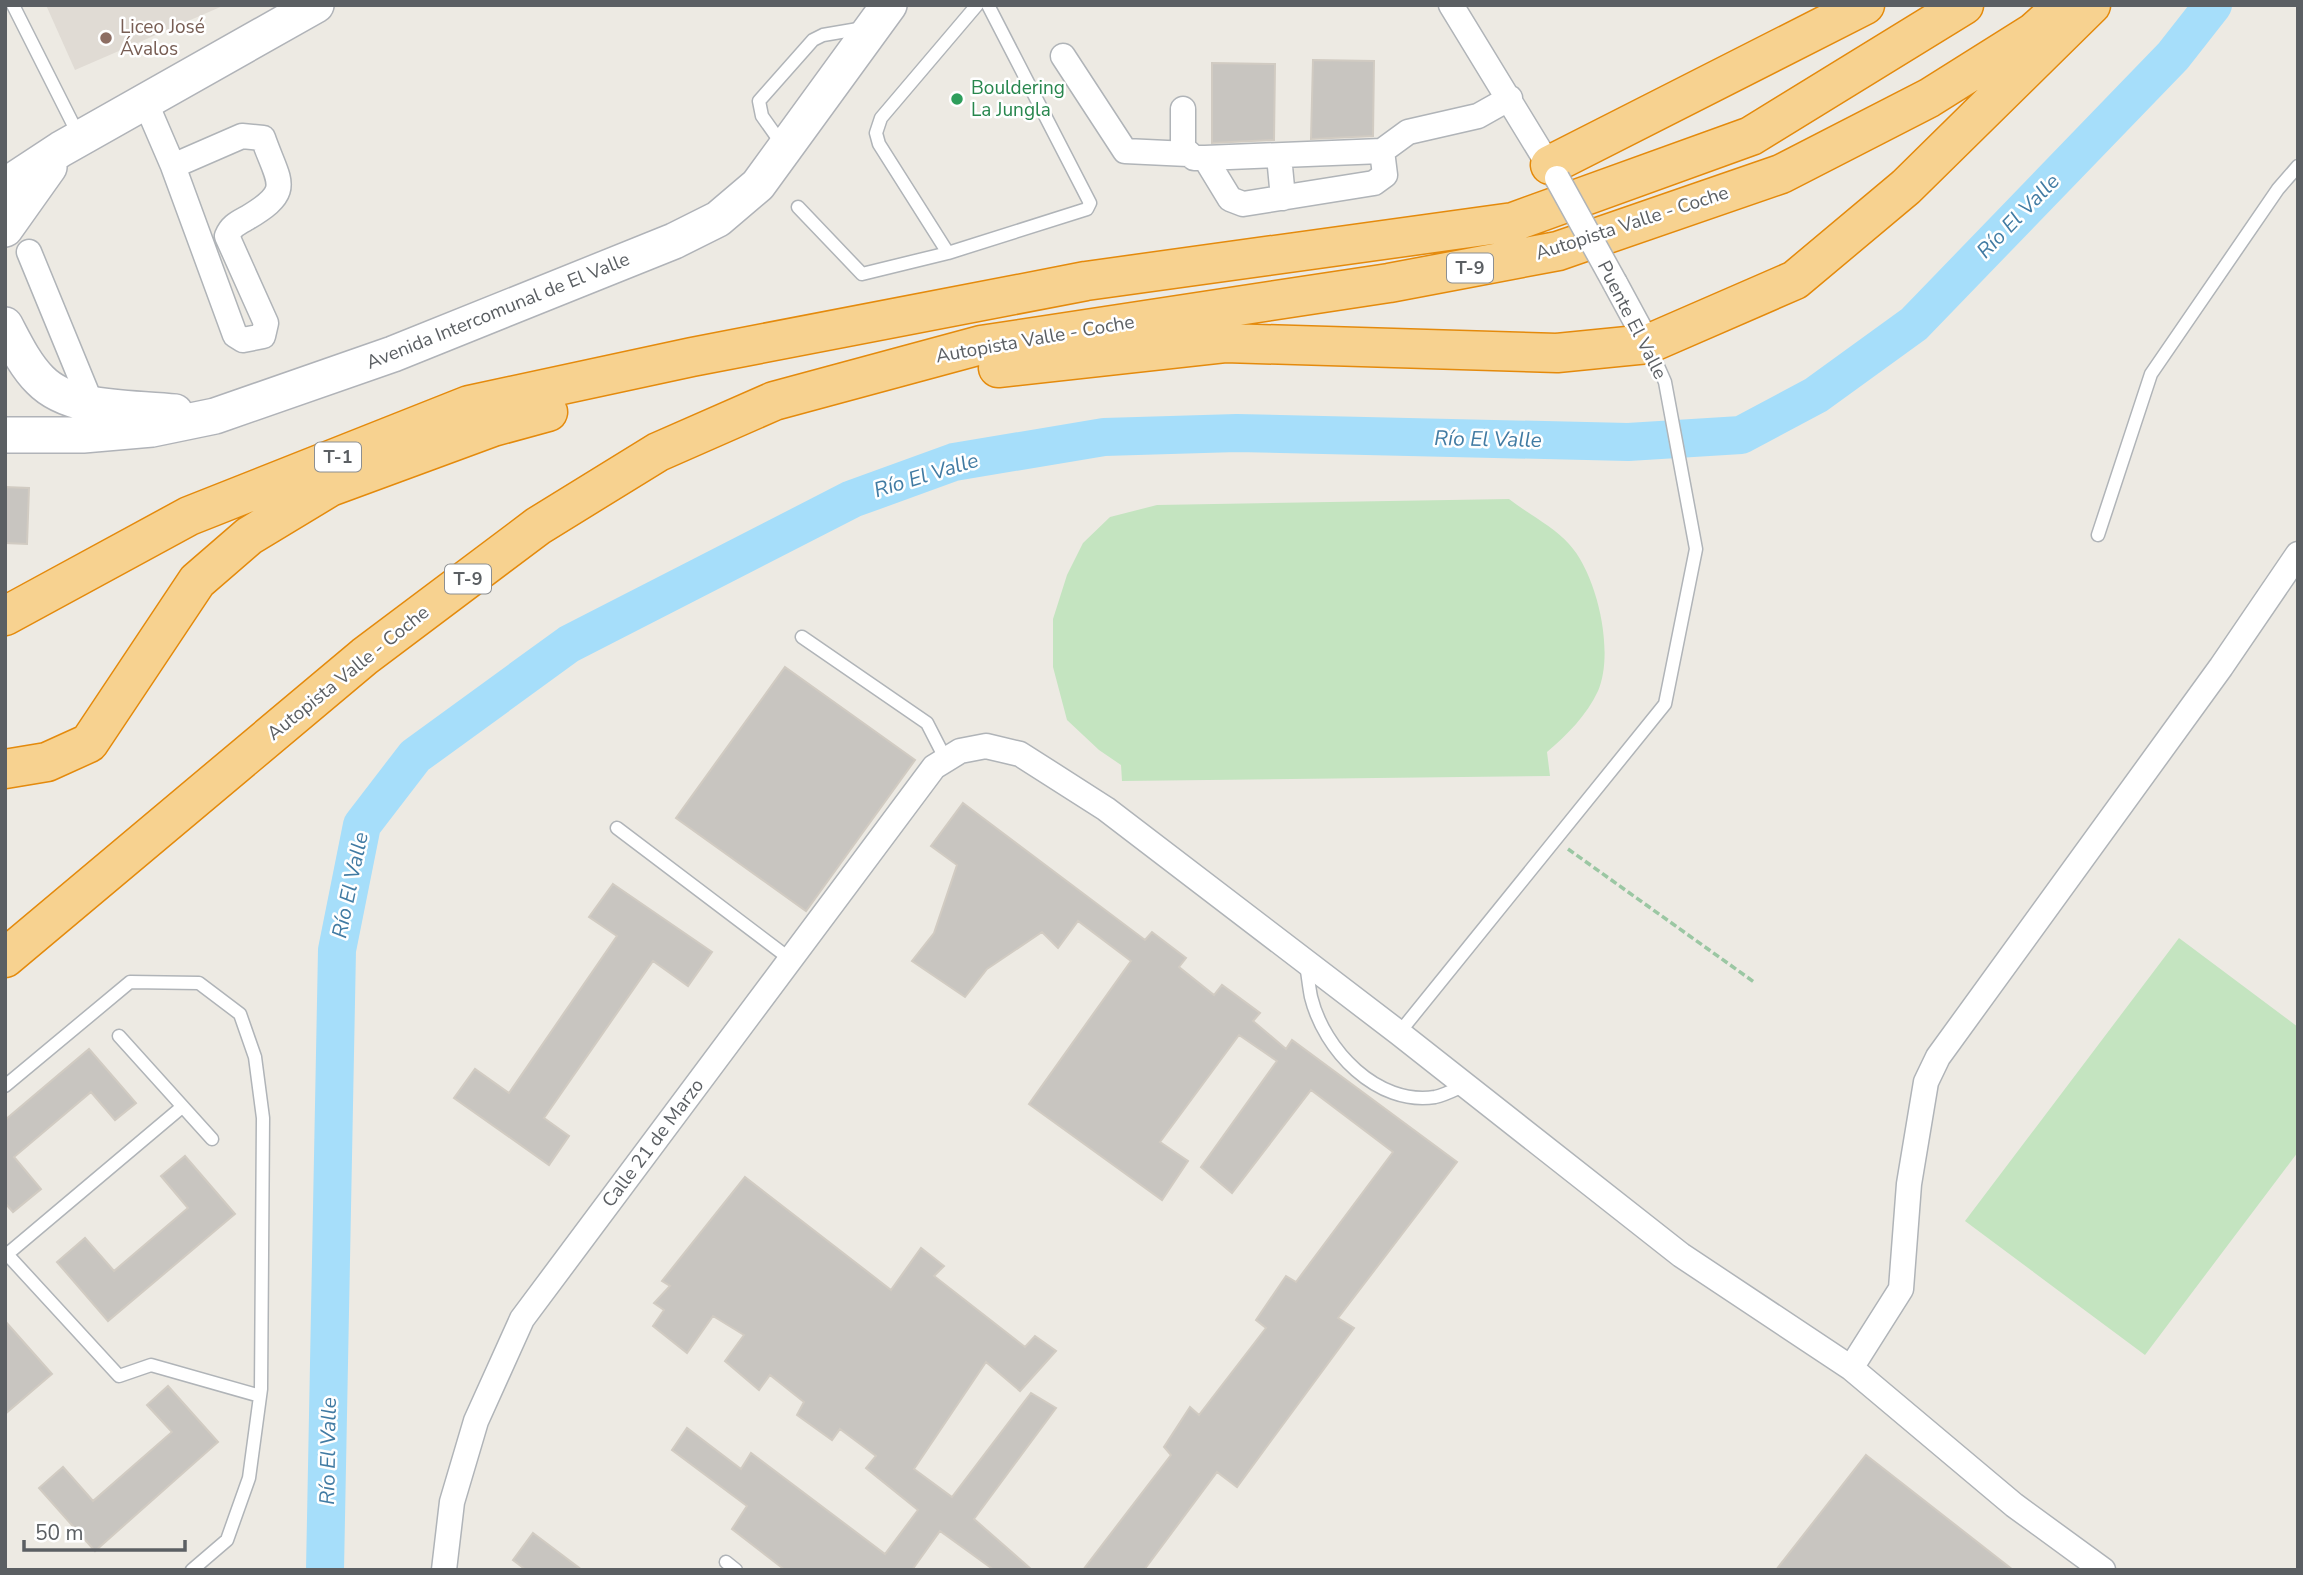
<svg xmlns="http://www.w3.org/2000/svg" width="2303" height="1575" font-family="'Nunito Sans',sans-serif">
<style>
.education{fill:#e0dbd4}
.green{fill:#c4e4c0}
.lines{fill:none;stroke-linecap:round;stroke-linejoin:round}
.river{stroke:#a6defa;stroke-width:38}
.building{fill:#c8c5c0;stroke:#d1cbc2;stroke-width:2}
.lane-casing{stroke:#b0b4b8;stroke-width:15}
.street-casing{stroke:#b0b4b8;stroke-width:27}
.secondary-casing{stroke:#b0b3b8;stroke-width:38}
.highway-casing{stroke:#e48a0c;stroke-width:41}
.path{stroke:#9bc7a3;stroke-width:3.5;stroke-dasharray:7 3.5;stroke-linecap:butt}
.lane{stroke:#fff;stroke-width:12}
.street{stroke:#fff;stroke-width:24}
.secondary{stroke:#fff;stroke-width:35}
.highway{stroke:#f7d290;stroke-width:38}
.street-bridge-casing{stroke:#b0b4b8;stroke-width:27;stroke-linecap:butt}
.street-bridge{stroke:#fff;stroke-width:24}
.education-dot{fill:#8d6e63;stroke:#fff;stroke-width:2.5}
.leisure-dot{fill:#2e9e5b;stroke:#fff;stroke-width:2.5}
.labels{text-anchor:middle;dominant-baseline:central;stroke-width:5;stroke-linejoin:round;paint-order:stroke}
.shield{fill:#fff;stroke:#8c8f92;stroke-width:2}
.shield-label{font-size:18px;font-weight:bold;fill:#5b5f63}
.education-label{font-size:19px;fill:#785e54;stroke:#fff;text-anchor:start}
.leisure-label{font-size:19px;fill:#27864d;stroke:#fff;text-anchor:start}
.street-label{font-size:19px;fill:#5b5f63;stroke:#fff}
.water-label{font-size:21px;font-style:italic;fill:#417ba3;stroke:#fff}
</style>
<rect width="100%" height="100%" fill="#edeae3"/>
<path class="education" d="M46,5H225L75,70Z"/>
<path class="green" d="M1509,499C1528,514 1554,527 1569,544C1597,574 1615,652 1598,691C1587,715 1567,735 1547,752L1550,776L1122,781L1121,765L1099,750L1067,720L1053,667V619L1067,575L1083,543L1110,517L1157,505Z
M2179,938L2298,1027V1152L2145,1355L1965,1221Z"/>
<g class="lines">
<path class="river" d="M325,1570L337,950L362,825L415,756L569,644L852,499L954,462L1104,437L1237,433L1628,442L1741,435L1816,395L1914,324L2173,56L2213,5"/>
</g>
<path class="building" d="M1313,60L1374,61L1373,136L1311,139Z
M1212,63L1275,64L1274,140L1212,143Z
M5,487L29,488L27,544L5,543Z
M785,667L915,760L806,911L676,818Z
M963,803L1145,940L1152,932L1186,958L1179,967L1214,995L1222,985L1260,1013L1253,1021L1286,1049L1292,1040L1457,1162L1338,1318L1354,1328L1237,1487L1217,1472L1144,1570H1083L1171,1455L1164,1447L1190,1407L1199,1415L1266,1328L1256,1320L1286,1276L1296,1282L1393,1152L1311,1090L1232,1193L1201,1167L1277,1061L1239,1035L1160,1142L1188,1161L1162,1200L1029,1104L1131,961L1078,921L1058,948L1042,932L987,969L965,997L912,961L934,933L957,865L931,846Z
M613,884L712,952L688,986L653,961L544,1118L569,1136L549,1165L454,1098L475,1069L509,1093L617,936L589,917Z
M89,1049L136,1103L115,1120L91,1092L14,1157L41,1189L13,1212L5,1203V1120Z
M185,1156L235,1214L108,1321L57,1262L85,1238L114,1271L188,1208L161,1176Z
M745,1177L891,1290L921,1248L944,1266L934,1276L1025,1347L1035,1336L1056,1351L1020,1391L986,1362L914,1469L952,1497L1031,1393L1056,1408L974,1519L1032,1570H994L940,1531L912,1570H785L732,1529L747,1506L672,1450L687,1428L741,1469L751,1453L885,1554L918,1510L866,1468L876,1456L840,1429L832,1440L797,1415L804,1402L770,1375L759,1390L725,1361L744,1335L713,1316L687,1353L653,1326L664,1310L654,1303L670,1286L662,1281Z
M5,1321L52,1374L5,1414Z
M168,1386L218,1442L95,1551L39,1488L63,1467L93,1501L172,1432L147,1405Z
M1866,1455L2013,1570H1776Z
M533,1533L582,1570H526L513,1560Z"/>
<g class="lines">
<g class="lane-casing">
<path id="lane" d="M13,5L79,136
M784,147L762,116L759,101L813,40L823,35L864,28
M798,207L862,274L948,253L1087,209L1090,203L988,5
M948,253L879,144L876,133L881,118L977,5
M2098,535L2151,374L2278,189L2298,166
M802,637L927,723L946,760
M617,828L790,959
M1306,965C1308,976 1309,987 1311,997C1324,1050 1377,1106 1435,1097C1445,1095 1456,1089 1465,1085
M1399,1033L1665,704L1696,549L1665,382L1650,348
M119,1036L212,1139
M5,1086L130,982L199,983L240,1014L255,1057L263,1118L261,1389L249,1478L227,1540L192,1570
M5,1252L119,1376L151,1365L260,1396
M5,1256L182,1107
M726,1562L736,1570"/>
</g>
<g class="street-casing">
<path id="street" d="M1451,5L1556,177
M1063,56L1125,151L1188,154
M145,101L173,166L235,335L243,340L263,336L266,323L227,236C231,226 238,223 247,218C294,190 279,184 263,138L242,136L173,166
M1183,109V148L1194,158H1205L1382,151L1408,132L1478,116L1510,98
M1279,156L1283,198
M1205,158L1230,199L1243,204L1374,183L1385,175L1382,151
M29,252L91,403
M1615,283L1648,344
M1851,1368L1901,1289L1909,1184L1926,1082L1938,1057L2221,667L2298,554
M444,1570L452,1502L476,1421L522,1319L934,767L960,751L986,746L1020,754L1106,809L1399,1033L1681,1255L1851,1368L2014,1505L2103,1570"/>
</g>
<g class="secondary-casing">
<path id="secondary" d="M5,186L61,149L316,5
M5,229L49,167
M5,325C15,344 25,365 40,380C71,412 133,407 175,412
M5,435H83L152,429L215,416L393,354L674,241L718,219L758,185L889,5"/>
</g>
<g class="highway-casing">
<path id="highway" d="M1550,165L1865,5
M998,368L1225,343L1557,353L1648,344L1795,280L1906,187L2091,5
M5,616L189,516L469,405L692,357L1086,281L1513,222L1751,136L1964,5
M5,769L47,762L89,743L197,581L249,536L330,487L493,427L548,412
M5,958L365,656L538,526L658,452L774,401L981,345L1389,283L1558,251L1781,174L1929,98L2034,32L2064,5"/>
</g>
<path class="path" d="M1568,849L1754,982"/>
<use href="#lane" class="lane"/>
<use href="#street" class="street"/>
<use href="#secondary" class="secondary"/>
<use href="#highway" class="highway"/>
<g class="street-bridge-casing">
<path id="street-bridge" d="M1557,178L1615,283"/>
</g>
<use href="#street-bridge" class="street-bridge"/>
</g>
<circle class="education-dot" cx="106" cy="38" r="7"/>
<circle class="leisure-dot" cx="957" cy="99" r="7"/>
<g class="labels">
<g class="shield">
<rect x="1447" y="253.5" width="46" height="29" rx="5"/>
<rect x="315" y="442.5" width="46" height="29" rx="5"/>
<rect x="445" y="564.5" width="46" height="29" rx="5"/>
</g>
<g class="shield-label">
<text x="1470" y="268">T-9</text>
<text x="338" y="457">T-1</text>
<text x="468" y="579">T-9</text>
</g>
<g class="education-label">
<text x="120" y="27">Liceo José<tspan x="120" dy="22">Ávalos</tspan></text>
</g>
<g class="leisure-label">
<text x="971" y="88">Bouldering<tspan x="971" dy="22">La Jungla</tspan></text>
</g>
<g class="street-label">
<text transform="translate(1632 223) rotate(-18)">Autopista Valle - Coche</text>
<text transform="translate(498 311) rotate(-22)">Avenida Intercomunal de El Valle</text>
<text transform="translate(1632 320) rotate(63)">Puente El Valle</text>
<text transform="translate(1035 339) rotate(-10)">Autopista Valle - Coche</text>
<text transform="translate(348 673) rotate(-39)">Autopista Valle - Coche</text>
<text transform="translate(653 1143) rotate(-53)">Calle 21 de Marzo</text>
</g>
<g class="water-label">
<text transform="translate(2018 216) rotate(-46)">Río El Valle</text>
<text transform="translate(1488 439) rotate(1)">Río El Valle</text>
<text transform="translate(926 475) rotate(-17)">Río El Valle</text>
<text transform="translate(350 885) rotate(-78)">Río El Valle</text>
<text transform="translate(328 1451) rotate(-89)">Río El Valle</text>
</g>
</g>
<rect width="2303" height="1575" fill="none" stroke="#5b5f63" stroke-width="14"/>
<path d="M24 1540v10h161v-10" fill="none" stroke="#5b5f63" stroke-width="3.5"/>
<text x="35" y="1540" font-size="21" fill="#5b5f63" stroke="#ffffff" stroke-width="5" paint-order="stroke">50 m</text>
</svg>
